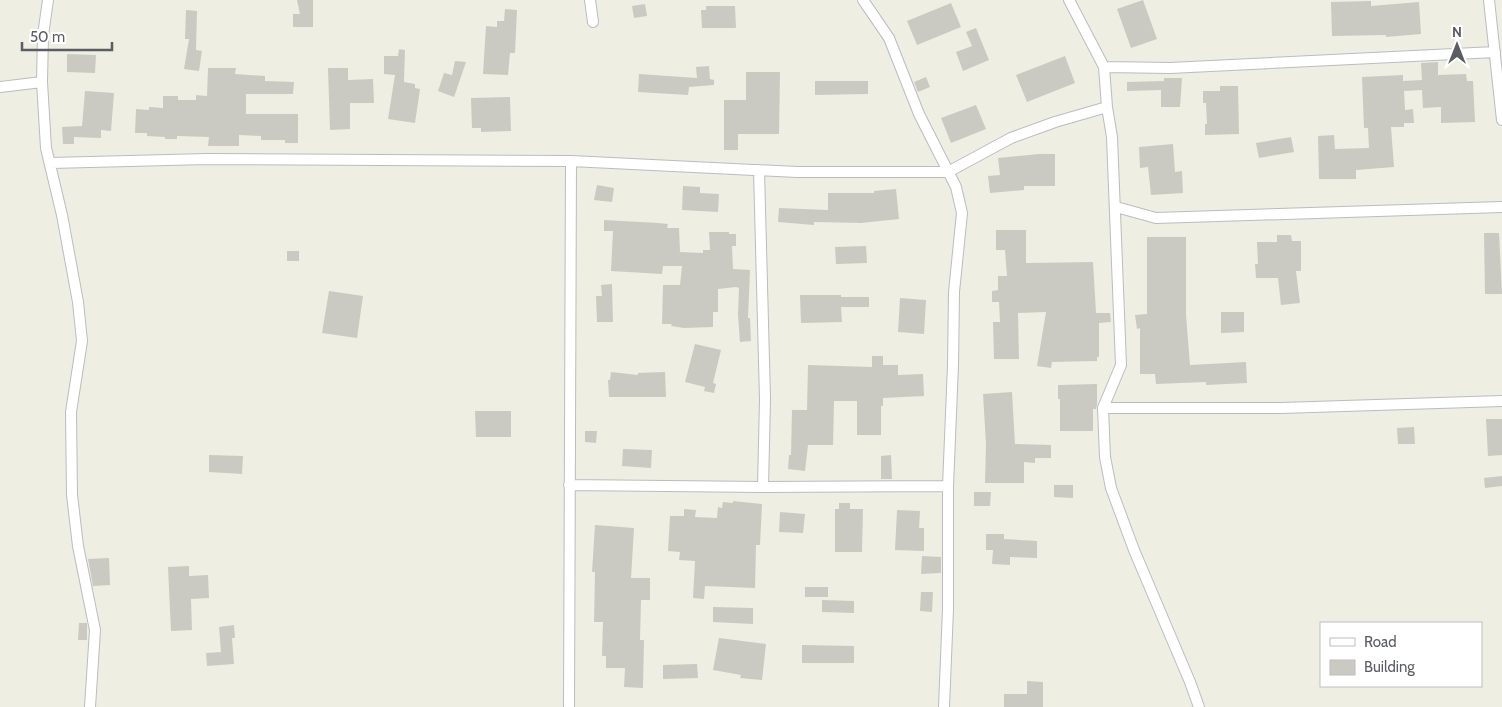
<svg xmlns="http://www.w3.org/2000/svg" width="1502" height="707" font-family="Cabin,sans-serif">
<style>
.building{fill:#cbcac2}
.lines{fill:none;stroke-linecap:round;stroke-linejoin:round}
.street-casing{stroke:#babcc2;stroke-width:12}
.street{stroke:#fff;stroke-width:10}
</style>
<rect width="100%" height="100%" fill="#eeeee3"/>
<path class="building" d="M297,0H313V27H293V14H300Z
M1143,0L1157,39L1131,48L1117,9Z
M1371,1V6L1419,2L1421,34L1386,37V35L1332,36L1331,2Z
M951,3L961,27L917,45L907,21Z
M645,4L647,16L634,18L632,6Z
M706,6H735L736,28H702L701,10H706Z
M505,9L517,10L515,53H510L508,75L483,74L486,26L497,27V21H504Z
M186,10L197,11L196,50L202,51L199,71L184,69L189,39H185Z
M976,28L989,60L963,71L956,52L972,46L966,32Z
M399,49L405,50L404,82L415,84V88L420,89L415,123L388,119L395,75L384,74V56H398Z
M67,54L96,55L95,73L67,72Z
M1065,56L1075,83L1027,102L1016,75Z
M455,61L466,62L454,97L438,91L444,73L452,75Z
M1438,62V75L1466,74L1467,81H1473L1475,122L1441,123V107L1423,108L1422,90L1404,91L1405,110L1413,109L1414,123H1404V127H1391L1394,167L1356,170V179H1319L1318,136L1334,135L1335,149L1369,148L1368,128H1364L1362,77L1403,75V81L1422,80L1421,63Z
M709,66L710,79L714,80V85L689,87L688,95L638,92L639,74L697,78L696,67Z
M208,68H236L235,74L265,76V81L294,82L293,94H246V114H298V143H285V140H261V136L239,135V146H208L209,137L177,136V139H165V137L147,136V133H135L136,109L149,110V107L163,108V96H178V100H196V95L207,96Z
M328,68H348V80L373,79L374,103H350V129L330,130Z
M746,72H780L779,134H738V150H724V100H746Z
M926,77L930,87L918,92L914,82Z
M1164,78H1182L1180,107H1161V90L1127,91V82L1164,81Z
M815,81H868V94L815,95Z
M1220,86H1238L1239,134L1205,135V124H1207L1206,103H1203V91H1220Z
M85,91L114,93L111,131L101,130V138L74,137V144H63L62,127L82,126Z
M510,97L511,131L481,132V128H472L471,98Z
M976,105L986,129L951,143L941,118Z
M1291,137L1294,152L1259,158L1256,143Z
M1173,144L1175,172L1182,171L1183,193L1151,195L1148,167L1140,168L1139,147Z
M1039,154H1055V186H1024V190L990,193L988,176L1000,175L998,158Z
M597,185L614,188L612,202L594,200Z
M683,186L700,187V193L719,194L718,212L682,210Z
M896,189L899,219L861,223L814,222V225L778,222L779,208L828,210V193H874V191Z
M604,220L658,223L668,224L667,228H679L680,252L703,253V250H710L709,232H729V234H736V246H732L733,269L750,270L748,318H750L751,341L740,342L738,315L739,288L736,287L718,289V312H713V327L684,328L671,326L672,324H662L663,285H680L682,266H663L662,274L611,271L613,231H604Z
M996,230H1026V263L1093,262L1096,313H1110L1111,322L1099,323V357H1097V361L1052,362L1051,368L1037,366L1046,312L1018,313L1019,359H994L993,322H1000L999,302H992V291L998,290V276H1007L1005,250H996Z
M1484,233H1499L1502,294H1485Z
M1277,235H1291L1292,241H1301V271H1296L1300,303L1281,305L1278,278H1256L1255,264H1258L1257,242H1277Z
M1147,237H1186V315L1190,365L1246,362L1247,383L1206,385V382L1156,384L1155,374H1140V328L1137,329L1135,315L1147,314Z
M866,246L867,263L836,264L835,247Z
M287,251H299V261H287Z
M612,284L613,322H597L596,296H602L601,285Z
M329,291L363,296L357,338L322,333Z
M800,295H841V297H869V307H841L842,322L801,323Z
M900,298L926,300L924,334L898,332Z
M1221,312H1244V332L1221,333Z
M695,344L721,350L713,383L716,384L714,393L704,391L705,387L685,382Z
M872,356H883V365H898V375L923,374L924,396L883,398V406H881V435H857V401H834L833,445H808L805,471L788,469L789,455H791L792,410H807L808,365L872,367Z
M611,372L638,375V373L665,372L666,397H609L608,380H610Z
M1097,384V405L1096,409H1093V431H1060V399H1058V385Z
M1012,392L1015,444L1051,445V458H1035V463L1024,462V483H985L986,444L983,394Z
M475,411H511V437H476Z
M1486,419H1502V455L1488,456Z
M1414,427L1415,444H1398L1397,428Z
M585,431H597L596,443L585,442Z
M623,449L652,450L651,468L622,466Z
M209,455L243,456L242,474L209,472Z
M891,455L892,479H881V456Z
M1502,476V486L1485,488L1484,478Z
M1054,485H1073V498L1054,497Z
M974,492H991L990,506H974Z
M733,501L762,504L760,545H756L755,588L705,586L704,599L693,598L695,561L679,560L680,552L668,551L670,516H684V509L696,510L695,517L717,518L718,507L722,508L723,502L733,503Z
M839,503H850V509H863L862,552H835V509H839Z
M897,510L920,511L919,528H924V551L895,550Z
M780,512L805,514L803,533L779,532Z
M595,525L634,528L631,578H650V600H641L640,640H644L643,688L624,687L625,668H606V656H602L603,622H594L595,572H592Z
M986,534H1004V539L1037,541V558L1010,557V565L992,564L993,550H986Z
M922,556L941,557V573L921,574Z
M109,558L110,585L93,586L88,559Z
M189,566V576L208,575L209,598L191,599L192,630L171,631L168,567Z
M805,587H828V597H805Z
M921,592H933L932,612L920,611Z
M822,600L854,601V613L822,612Z
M713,607L753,608V624L713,622Z
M79,623H87V640H78Z
M234,625L235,638H232L234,664L207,666L206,653L221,652L219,627Z
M719,638L766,644L762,680L740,678L741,675L713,670Z
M802,645L854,646V663H802Z
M697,664L698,678L663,679V665Z
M1027,681L1043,682V707H1004V694H1027Z"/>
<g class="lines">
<g class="street-casing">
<path id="street" d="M48,0L43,35L42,82L46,148L62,215L78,302L82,341L71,412L72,495L78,546L95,630L90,707
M590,0L593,22
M863,0L889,38L919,114L956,187L962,213L954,292L953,365L948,486V609L944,707
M1069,0L1104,67L1107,107L1112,137L1121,365L1103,408L1105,457L1111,488L1134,550L1190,682L1199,707
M1489,0L1502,120
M1104,67L1170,68L1495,52
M0,87L42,82
M51,163L207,159L571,161L797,172H948L1011,138L1055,122L1107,107
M759,170L765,399L763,487
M1116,207L1156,218L1502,207
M1103,408H1281L1502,401
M569,485L763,487L948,486
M569,707L571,161"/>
</g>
<use href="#street" class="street"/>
</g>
<rect x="1320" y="622" width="162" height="65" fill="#ffffff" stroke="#bdbec1"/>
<rect x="1330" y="638" width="25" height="8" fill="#ffffff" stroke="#bdbec1"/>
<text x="1364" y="647" font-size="15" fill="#5b5d64">Road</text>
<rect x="1330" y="660" width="25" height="15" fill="#cbcac2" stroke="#bdbec1"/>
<text x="1364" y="672" font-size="15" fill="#5b5d64">Building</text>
<g transform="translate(1457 45)" stroke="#ffffff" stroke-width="4" paint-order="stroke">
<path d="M0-4L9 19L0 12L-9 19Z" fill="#5b5d64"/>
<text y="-8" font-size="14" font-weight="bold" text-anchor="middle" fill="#5b5d64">N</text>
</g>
<path d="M22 42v8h90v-8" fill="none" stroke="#5b5d64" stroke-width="2.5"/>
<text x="30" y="42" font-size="15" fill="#5b5d64" stroke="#ffffff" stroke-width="4" paint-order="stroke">50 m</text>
</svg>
